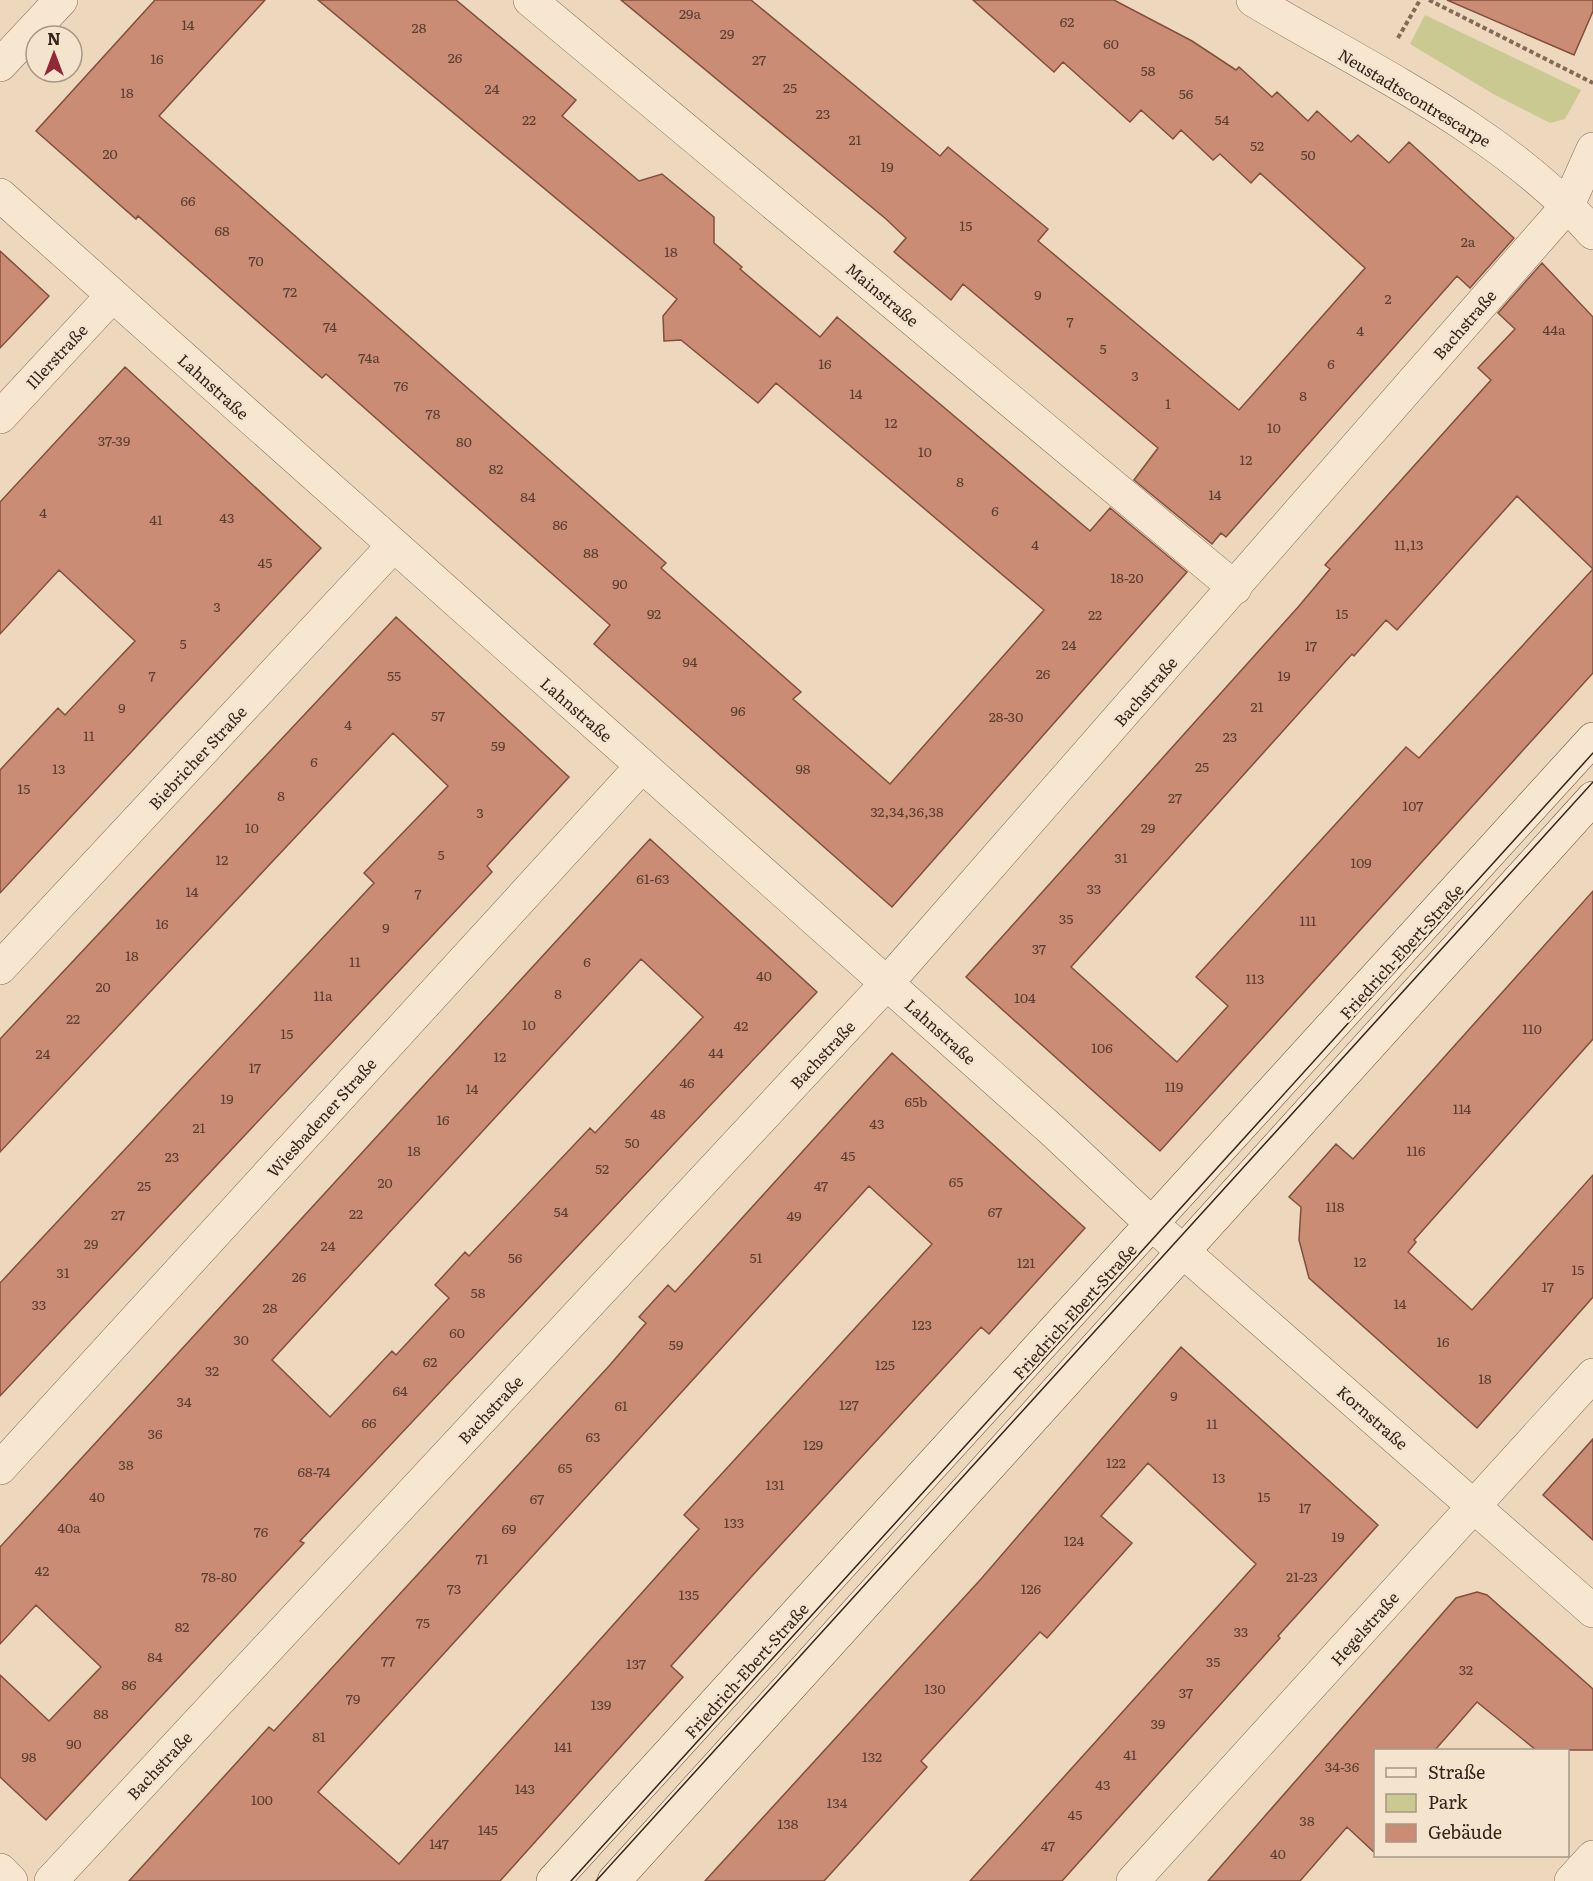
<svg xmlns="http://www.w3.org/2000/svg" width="1593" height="1881" font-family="Literata,serif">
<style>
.green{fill:#cac992}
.building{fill:#ca8c74;stroke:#834f3d;stroke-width:1.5;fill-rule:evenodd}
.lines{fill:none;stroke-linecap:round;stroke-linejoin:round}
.minor-casing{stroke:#846957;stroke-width:34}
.tertiary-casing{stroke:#846957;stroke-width:34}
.secondary-casing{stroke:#664a3a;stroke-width:34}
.path{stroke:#846957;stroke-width:4;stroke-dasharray:4.5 3;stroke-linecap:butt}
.minor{stroke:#f8e7d0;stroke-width:33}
.tertiary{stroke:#f8e7d0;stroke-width:33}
.secondary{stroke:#f8e7d0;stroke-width:33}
.tram{stroke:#34241b;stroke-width:1.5}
.labels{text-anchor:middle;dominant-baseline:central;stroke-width:5;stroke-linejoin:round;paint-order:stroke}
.number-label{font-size:14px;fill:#5a3e31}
.street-label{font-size:16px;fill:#34241b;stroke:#f4e3cd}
</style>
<rect width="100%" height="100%" fill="#edd8bd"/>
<path class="green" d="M1425,15L1581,90L1565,119L1550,123L1495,95L1410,44Z"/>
<path class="building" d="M155,0H265L159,116L666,563L661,568L801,692L793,699L890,784L1044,610L776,383L758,403L681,340L664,341L663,316L677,299L318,0H456L576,100L562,116L639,181L662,174L714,217V243L742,267L740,269L820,337L837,317L1090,531L1110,508L1187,572L892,907L594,644L610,625L326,374L322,378L138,216L136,219L36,131Z
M621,0H751L940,156L948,147L1048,229L1038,241L1239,410L1365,268L1260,173L1251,183L1220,154L1213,160L1181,130L1173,139L1141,110L1130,122L1063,62L1054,72L973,0H1114L1192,41L1236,70L1239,67L1272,97L1277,92L1308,121L1317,111L1351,142L1358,135L1389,163L1409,142L1514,238L1470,288L1457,276L1226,537L1221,533L1212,544L1134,480L1158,448L963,284L951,300L894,252L906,238L886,219Z
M1447,0H1593V11L1574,55Z
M0,251L49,296L0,348Z
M1542,263L1593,317V673L1160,1151L966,977L1299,606L1330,569L1325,565L1491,380L1478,368L1515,329L1498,313ZM1517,496L1593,569L1419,758L1406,747L1196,977L1228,1006L1177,1062L1071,967L1352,654L1354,656L1386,620L1397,630Z
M125,367L321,548L0,893V770L58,708L65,715L135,641L59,570L0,634V502Z
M396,617L569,777L487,866L492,872L0,1396V1283L374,883L364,873L448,786L393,733L0,1152V1039Z
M650,839L817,992L300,1541L304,1543L46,1820L0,1777V1675L49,1721L101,1667L36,1605L0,1644V1547ZM641,959L703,1017L595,1133L590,1128L469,1256L465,1252L435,1285L449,1298L396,1355L392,1351L330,1417L272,1360Z
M1593,891V1039L1414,1240L1416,1242L1408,1252L1472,1310L1593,1175V1297L1477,1428L1309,1278L1299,1240L1301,1207L1289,1197L1336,1144L1353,1159Z
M892,1053L1085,1228L989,1334L981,1327L752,1576L671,1666L683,1677L500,1881H129L269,1727L274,1731L609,1366L646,1323L639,1317L668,1285L675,1292ZM869,1186L932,1244L684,1515L699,1529L399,1864L318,1792Z
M1181,1347L1378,1525L1278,1636L1280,1638L1062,1881H970L1256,1564L1148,1463L1101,1516L1132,1543L1047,1638L1040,1632L921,1761L927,1767L824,1881H705L981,1579Z
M1593,1439V1540L1543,1495Z
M1477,1592L1487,1595L1593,1689V1750H1536L1477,1702L1435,1750H1376V1854L1347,1827L1300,1881H1208L1456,1598Z"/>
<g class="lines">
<g class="minor-casing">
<path id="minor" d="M530,0L1235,588
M1253,0C1368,69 1503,131 1593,233
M0,65L61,0
M0,195L1053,1131L1153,1225
M0,417L112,296
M0,968L393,546
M0,1468L642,766
M0,1870L11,1881
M51,1881L887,983L1568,205L1593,149
M1133,1881L1593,1375
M1571,1881L1593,1857"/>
</g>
<g class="tertiary-casing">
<path id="tertiary" d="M1153,1225L1593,1611"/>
</g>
<g class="secondary-casing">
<path id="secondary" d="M553,1881L1593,739
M614,1881L1593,798"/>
</g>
<path class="path" d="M1429,0L1593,83
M1398,38L1420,0"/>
<use href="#minor" class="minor"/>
<use href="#tertiary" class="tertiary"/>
<use href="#secondary" class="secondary"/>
<path class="tram" d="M571,1881L1593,753
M596,1881L1593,782"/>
</g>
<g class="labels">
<g class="number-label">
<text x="690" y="13">29a</text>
<text x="1067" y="21">62</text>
<text x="188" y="24">14</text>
<text x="419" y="27">28</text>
<text x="727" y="33">29</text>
<text x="1111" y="43">60</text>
<text x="455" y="57">26</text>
<text x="157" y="58">16</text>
<text x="759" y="59">27</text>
<text x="1148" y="70">58</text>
<text x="790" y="87">25</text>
<text x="492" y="88">24</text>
<text x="127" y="92">18</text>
<text x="1186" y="93">56</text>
<text x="823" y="113">23</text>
<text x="529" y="119">22</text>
<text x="1222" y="119">54</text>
<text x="855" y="139">21</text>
<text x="1257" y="145">52</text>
<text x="110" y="153">20</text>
<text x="1308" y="154">50</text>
<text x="887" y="166">19</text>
<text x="188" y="200">66</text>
<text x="966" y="225">15</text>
<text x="222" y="230">68</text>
<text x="1468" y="241">2a</text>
<text x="671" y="251">18</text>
<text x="256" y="260">70</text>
<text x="290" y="291">72</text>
<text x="1038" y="294">9</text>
<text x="1388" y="298">2</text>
<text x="1070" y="321">7</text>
<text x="330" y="326">74</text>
<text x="1554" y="329">44a</text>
<text x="1360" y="330">4</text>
<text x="1103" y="348">5</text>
<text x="369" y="357">74a</text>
<text x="825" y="363">16</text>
<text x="1331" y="363">6</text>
<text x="1135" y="375">3</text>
<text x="401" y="385">76</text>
<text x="856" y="393">14</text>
<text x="1303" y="395">8</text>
<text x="1168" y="403">1</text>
<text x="433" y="413">78</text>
<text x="891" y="422">12</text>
<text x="1274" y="427">10</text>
<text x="114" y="440">37-39</text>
<text x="464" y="441">80</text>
<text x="925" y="451">10</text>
<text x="1246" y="459">12</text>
<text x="496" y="468">82</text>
<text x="960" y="481">8</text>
<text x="1215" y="494">14</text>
<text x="528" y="496">84</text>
<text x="995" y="510">6</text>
<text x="43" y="512">4</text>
<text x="227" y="517">43</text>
<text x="156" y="519">41</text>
<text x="560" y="524">86</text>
<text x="1035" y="544">4</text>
<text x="1409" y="544">11,13</text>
<text x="591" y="552">88</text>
<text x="265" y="562">45</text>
<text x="1127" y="577">18-20</text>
<text x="620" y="583">90</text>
<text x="217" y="606">3</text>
<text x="654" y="613">92</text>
<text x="1342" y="613">15</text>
<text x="1095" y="614">22</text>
<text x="183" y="643">5</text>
<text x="1069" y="644">24</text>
<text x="1311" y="645">17</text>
<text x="690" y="661">94</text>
<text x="1043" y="673">26</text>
<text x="152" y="675">7</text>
<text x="394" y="675">55</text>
<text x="1284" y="675">19</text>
<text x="1257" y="706">21</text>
<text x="122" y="707">9</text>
<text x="738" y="710">96</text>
<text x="438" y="715">57</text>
<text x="1006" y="716">28-30</text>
<text x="348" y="724">4</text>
<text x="89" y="735">11</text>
<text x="1230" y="736">23</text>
<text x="498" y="745">59</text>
<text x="314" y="761">6</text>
<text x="1202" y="766">25</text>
<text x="59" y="768">13</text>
<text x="803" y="768">98</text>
<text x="24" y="788">15</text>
<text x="281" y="795">8</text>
<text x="1175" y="797">27</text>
<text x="1413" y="805">107</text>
<text x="907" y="811">32,34,36,38</text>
<text x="480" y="812">3</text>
<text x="252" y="827">10</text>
<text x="1148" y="827">29</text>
<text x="441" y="854">5</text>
<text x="1121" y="857">31</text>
<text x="222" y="859">12</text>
<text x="1361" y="862">109</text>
<text x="653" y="878">61-63</text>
<text x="1094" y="888">33</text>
<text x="192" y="891">14</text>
<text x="418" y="893">7</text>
<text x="1066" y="918">35</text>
<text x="1308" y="920">111</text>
<text x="162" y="923">16</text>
<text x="386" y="927">9</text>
<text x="1039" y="948">37</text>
<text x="132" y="955">18</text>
<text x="355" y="961">11</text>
<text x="587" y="961">6</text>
<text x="764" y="975">40</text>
<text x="1255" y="978">113</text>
<text x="103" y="986">20</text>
<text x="558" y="993">8</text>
<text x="323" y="995">11a</text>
<text x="1025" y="997">104</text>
<text x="73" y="1018">22</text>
<text x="529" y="1024">10</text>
<text x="741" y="1025">42</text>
<text x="1532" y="1028">110</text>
<text x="287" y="1033">15</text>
<text x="1102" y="1047">106</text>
<text x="716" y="1052">44</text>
<text x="43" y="1053">24</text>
<text x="500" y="1056">12</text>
<text x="255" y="1067">17</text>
<text x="687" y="1082">46</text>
<text x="1174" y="1086">119</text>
<text x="472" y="1088">14</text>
<text x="227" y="1098">19</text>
<text x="916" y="1101">65b</text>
<text x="1462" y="1108">114</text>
<text x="658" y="1113">48</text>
<text x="443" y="1119">16</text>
<text x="877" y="1123">43</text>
<text x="199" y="1127">21</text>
<text x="632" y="1142">50</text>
<text x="414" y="1150">18</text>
<text x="1416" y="1150">116</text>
<text x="848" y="1155">45</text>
<text x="172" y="1156">23</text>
<text x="602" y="1168">52</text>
<text x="956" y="1181">65</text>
<text x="385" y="1182">20</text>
<text x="144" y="1185">25</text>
<text x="821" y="1185">47</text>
<text x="1335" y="1206">118</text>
<text x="561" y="1211">54</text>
<text x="995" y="1211">67</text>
<text x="356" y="1213">22</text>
<text x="118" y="1214">27</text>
<text x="794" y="1215">49</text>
<text x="91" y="1243">29</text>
<text x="328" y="1245">24</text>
<text x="515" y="1257">56</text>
<text x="756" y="1257">51</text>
<text x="1360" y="1261">12</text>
<text x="1026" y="1262">121</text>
<text x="1578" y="1269">15</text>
<text x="63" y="1272">31</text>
<text x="299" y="1276">26</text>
<text x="1548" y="1286">17</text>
<text x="478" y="1292">58</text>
<text x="1400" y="1303">14</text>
<text x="39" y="1304">33</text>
<text x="270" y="1307">28</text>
<text x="922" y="1324">123</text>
<text x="457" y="1332">60</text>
<text x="241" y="1339">30</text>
<text x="1443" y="1341">16</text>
<text x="676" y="1344">59</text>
<text x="430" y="1361">62</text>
<text x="885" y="1364">125</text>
<text x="212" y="1370">32</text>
<text x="1485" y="1378">18</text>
<text x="400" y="1390">64</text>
<text x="1174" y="1395">9</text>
<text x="184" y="1401">34</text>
<text x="849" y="1404">127</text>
<text x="621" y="1405">61</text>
<text x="369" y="1422">66</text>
<text x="1212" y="1423">11</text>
<text x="155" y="1433">36</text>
<text x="593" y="1436">63</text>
<text x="813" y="1444">129</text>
<text x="1116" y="1462">122</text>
<text x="126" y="1464">38</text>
<text x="565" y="1467">65</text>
<text x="314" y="1471">68-74</text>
<text x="1219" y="1477">13</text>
<text x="775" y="1484">131</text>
<text x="97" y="1496">40</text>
<text x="1264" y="1496">15</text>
<text x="537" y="1498">67</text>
<text x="1305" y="1507">17</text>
<text x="734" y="1522">133</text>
<text x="69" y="1527">40a</text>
<text x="509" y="1528">69</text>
<text x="261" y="1531">76</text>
<text x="1338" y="1536">19</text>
<text x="1074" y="1540">124</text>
<text x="482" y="1558">71</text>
<text x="42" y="1570">42</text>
<text x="219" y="1576">78-80</text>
<text x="1302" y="1576">21-23</text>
<text x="454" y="1588">73</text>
<text x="1031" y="1588">126</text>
<text x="689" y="1594">135</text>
<text x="423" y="1622">75</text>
<text x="182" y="1626">82</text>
<text x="1241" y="1631">33</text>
<text x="155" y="1656">84</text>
<text x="388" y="1660">77</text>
<text x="1213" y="1661">35</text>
<text x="636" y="1663">137</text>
<text x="1466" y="1669">32</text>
<text x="129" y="1684">86</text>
<text x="935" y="1688">130</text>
<text x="1186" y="1692">37</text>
<text x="353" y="1698">79</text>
<text x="601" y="1704">139</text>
<text x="101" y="1713">88</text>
<text x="1158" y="1723">39</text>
<text x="319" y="1736">81</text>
<text x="74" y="1743">90</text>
<text x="563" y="1746">141</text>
<text x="1130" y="1754">41</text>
<text x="29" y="1756">98</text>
<text x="872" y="1756">132</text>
<text x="1342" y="1766">34-36</text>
<text x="1103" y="1784">43</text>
<text x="525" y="1788">143</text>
<text x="262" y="1799">100</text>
<text x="837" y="1802">134</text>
<text x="1075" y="1814">45</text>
<text x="1307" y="1820">38</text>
<text x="788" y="1823">138</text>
<text x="488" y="1829">145</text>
<text x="439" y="1843">147</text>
<text x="1048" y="1845">47</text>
<text x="1278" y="1853">40</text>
</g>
<g class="street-label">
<text transform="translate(1415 97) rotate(31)">Neustadtscontrescarpe</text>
<text transform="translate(883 294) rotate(40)">Mainstraße</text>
<text transform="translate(1464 324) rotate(-49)">Bachstraße</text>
<text transform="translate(56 356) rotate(-47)">Illerstraße</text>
<text transform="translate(214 386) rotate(42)">Lahnstraße</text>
<text transform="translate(1145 691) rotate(-49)">Bachstraße</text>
<text transform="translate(577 709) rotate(41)">Lahnstraße</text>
<text transform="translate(197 757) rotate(-47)">Biebricher Straße</text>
<text transform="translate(1401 951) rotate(-48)">Friedrich-Ebert-Straße</text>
<text transform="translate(941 1031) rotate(42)">Lahnstraße</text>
<text transform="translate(822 1054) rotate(-47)">Bachstraße</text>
<text transform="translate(321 1117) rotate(-48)">Wiesbadener Straße</text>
<text transform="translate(1074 1311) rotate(-48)">Friedrich-Ebert-Straße</text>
<text transform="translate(490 1409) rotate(-47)">Bachstraße</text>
<text transform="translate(1373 1417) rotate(41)">Kornstraße</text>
<text transform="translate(1364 1628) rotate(-48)">Hegelstraße</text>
<text transform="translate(746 1670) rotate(-48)">Friedrich-Ebert-Straße</text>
<text transform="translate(159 1765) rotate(-47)">Bachstraße</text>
</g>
</g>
<rect x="1374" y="1749" width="195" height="108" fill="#f4e3cd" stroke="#a79786" stroke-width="1.5"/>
<rect x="1386" y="1768" width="30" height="9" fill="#f8e7d0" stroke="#a79786" stroke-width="1.5"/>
<text x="1428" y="1779" font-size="18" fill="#34241b">Straße</text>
<rect x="1386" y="1794" width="30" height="18" fill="#cac992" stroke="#a79786" stroke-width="1.5"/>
<text x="1428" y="1809" font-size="18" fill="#34241b">Park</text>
<rect x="1386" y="1824" width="30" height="18" fill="#ca8c74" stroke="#a79786" stroke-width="1.5"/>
<text x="1428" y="1839" font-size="18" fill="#34241b">Gebäude</text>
<g transform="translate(54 54)"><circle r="28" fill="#f4e3cd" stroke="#a79786" stroke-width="1.5"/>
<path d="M0-4.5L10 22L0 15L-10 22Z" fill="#922837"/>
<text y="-9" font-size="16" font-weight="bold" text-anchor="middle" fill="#34241b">N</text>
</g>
</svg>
